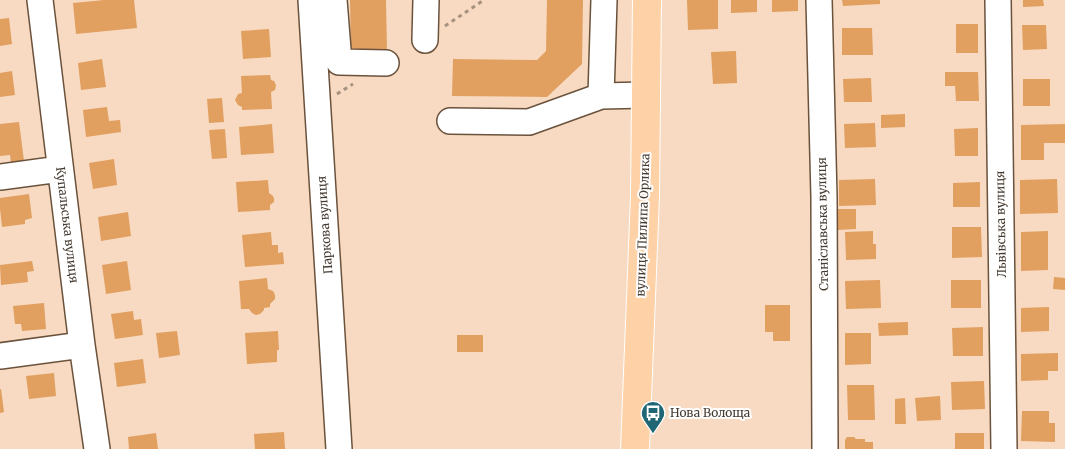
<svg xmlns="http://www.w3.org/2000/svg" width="1065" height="449" font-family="Merriweather,serif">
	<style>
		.building { fill: #e19f60 }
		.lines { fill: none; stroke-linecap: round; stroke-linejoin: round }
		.minor-casing { stroke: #6a523c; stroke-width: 28 }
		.major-casing { stroke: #fff; stroke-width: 30 }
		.path { stroke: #a79280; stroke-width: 3; stroke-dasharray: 4 4; stroke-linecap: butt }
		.minor { stroke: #fff; stroke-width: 25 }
		.major { stroke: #ffd1a6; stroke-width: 28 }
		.labels { text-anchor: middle; stroke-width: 4; stroke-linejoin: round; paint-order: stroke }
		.street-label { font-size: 12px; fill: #463b31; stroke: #fff }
		.poi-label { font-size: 12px; fill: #463b31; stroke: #fff; text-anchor: start }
	</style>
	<rect width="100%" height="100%" fill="#f7dac1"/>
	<path class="building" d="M104 0H134L137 28 76 34 73 3Z
		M350 0H386L387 52 351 53Z
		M547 0H583L582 64 547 97 452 96 453 59 537 60 546 51Z
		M687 0H718V29L688 30Z
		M731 0H757V12L731 13Z
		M772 0H798V11L772 12Z
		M842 0H880V4L843 6Z
		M1023 0H1043L1044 6 1023 7Z
		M9 18 12 44 0 46V19Z
		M956 24H978V53H956Z
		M1022 25H1046L1047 49 1023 50Z
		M842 28H872L873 55H842Z
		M269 29 271 57 243 59 241 31Z
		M736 51 737 83 713 84 711 52Z
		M102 59 106 87 81 90 78 63Z
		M12 71 15 95 0 97V73Z
		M945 72H978L979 101H956L955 86H945Z
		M270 75 271 80 274 81 276 85 275 90 271 92 272 109 242 110V107L238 105 235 100 238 94 242 93 241 76Z
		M871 78 872 102H844L843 79Z
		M1023 79H1050V106H1023Z
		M222 98 224 122 209 123 207 99Z
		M107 107 109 121 120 120 121 132 86 137 83 110Z
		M905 114V127L881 128V115Z
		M19 122 24 161 11 163 10 155 0 156V124Z
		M875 123 876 147 845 148 844 124Z
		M272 124 274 153 241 155 239 127Z
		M1065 124V143H1044V160H1021V125Z
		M978 128V156H955L954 129Z
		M225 129 227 158 212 159 209 130Z
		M114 159 117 185 93 189 89 163Z
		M875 179 876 205 839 206V180Z
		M1057 179 1058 213 1020 214V180Z
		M268 180 269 193 273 196 274 199V202L270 205V210L238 212 236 182Z
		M980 182V207H953V183Z
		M29 194 32 218 25 220V224L2 227 0 209V198Z
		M837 209H856V229L837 230Z
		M128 212 131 236 101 241 98 217Z
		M952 227H981L982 257 952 258Z
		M873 231V244H876V259L846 260 845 232Z
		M1048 231V270L1021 271V232Z
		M271 232 272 245H278V253L283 252 284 264 245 267 242 235Z
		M32 261 34 271 27 272 28 282 1 285 0 265Z
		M127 261 131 290 106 294 102 265Z
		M1054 277 1065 278V290L1053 289Z
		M267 278 268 289 273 291 275 295V299L270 304V307L264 308V310L260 314 256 315 252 313 249 309H241L239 281Z
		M880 280 881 308 846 309 845 281Z
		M951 280H981V308H951Z
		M44 303 46 329 22 331 21 324H15L13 306Z
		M765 305H790V341H773V332H765Z
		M1049 307V331L1021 332V308Z
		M133 311 134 320 141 319 143 335 115 339 111 314Z
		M908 322V335L879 336 878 323Z
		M983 327V356H953L952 328Z
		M177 331 180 355 159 358 156 333Z
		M278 331 279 350H277V362L247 364 245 333Z
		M845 333H871V364L845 365Z
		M457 335H483V352H457Z
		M1058 353V371H1048V380L1021 381V354Z
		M143 359 146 383 117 387 114 363Z
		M54 373 56 396 29 399 26 376Z
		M984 381 985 409 952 410 951 382Z
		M847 385H874L875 420H848Z
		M0 389H1L4 412 0 413Z
		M940 396 941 420 917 421 915 398Z
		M905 398 906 424H895V399Z
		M1022 411H1049V423H1055V442L1021 441Z
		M284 432 285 449H255L254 434Z
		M156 433 158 449H129L128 437Z
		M955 433H984V449H955Z
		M847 437H854L856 439H865V442H873V449H845V440Z"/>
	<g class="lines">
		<g class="minor-casing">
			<path id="minor" d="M40 0 82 345 97 449
				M311 0 339 449
				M334 0 339 62 386 63
				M819 0 824 197 825 449
				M998 0 1004 449
				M425 40 426 0
				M601 96 604 0
				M450 121 529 122 601 96 645 95
				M0 177 60 169
				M0 356 82 345"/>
		</g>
		<g class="major-casing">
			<path id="major" d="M635 449 645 196 647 0"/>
		</g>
		<path class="path" d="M445 26 484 0
			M337 94 353 84"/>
		<use href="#minor" class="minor"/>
		<use href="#major" class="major"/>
	</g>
	<defs>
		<g id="bus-pin" transform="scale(1.25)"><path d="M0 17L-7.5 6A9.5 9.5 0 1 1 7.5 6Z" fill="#1f6775" stroke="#fff"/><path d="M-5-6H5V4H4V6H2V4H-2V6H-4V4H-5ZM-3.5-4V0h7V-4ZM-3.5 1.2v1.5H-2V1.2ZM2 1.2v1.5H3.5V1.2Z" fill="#fff"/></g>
	</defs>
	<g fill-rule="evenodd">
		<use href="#bus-pin" x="653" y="413"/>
	</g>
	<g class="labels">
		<g class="street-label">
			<text transform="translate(823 224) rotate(-91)" y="4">Станіславська вулиця</text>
			<text transform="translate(1001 224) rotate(-91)" y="4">Львівська вулиця</text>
			<text transform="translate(67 225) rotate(83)" y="4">Купальська вулиця</text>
			<text transform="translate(325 225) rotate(-94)" y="4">Паркова вулиця</text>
			<text transform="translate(643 225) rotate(-88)" y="4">вулиця Пилипа Орлика</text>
		</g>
		<g class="poi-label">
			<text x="670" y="417">Нова Волоща</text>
		</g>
	</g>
</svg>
